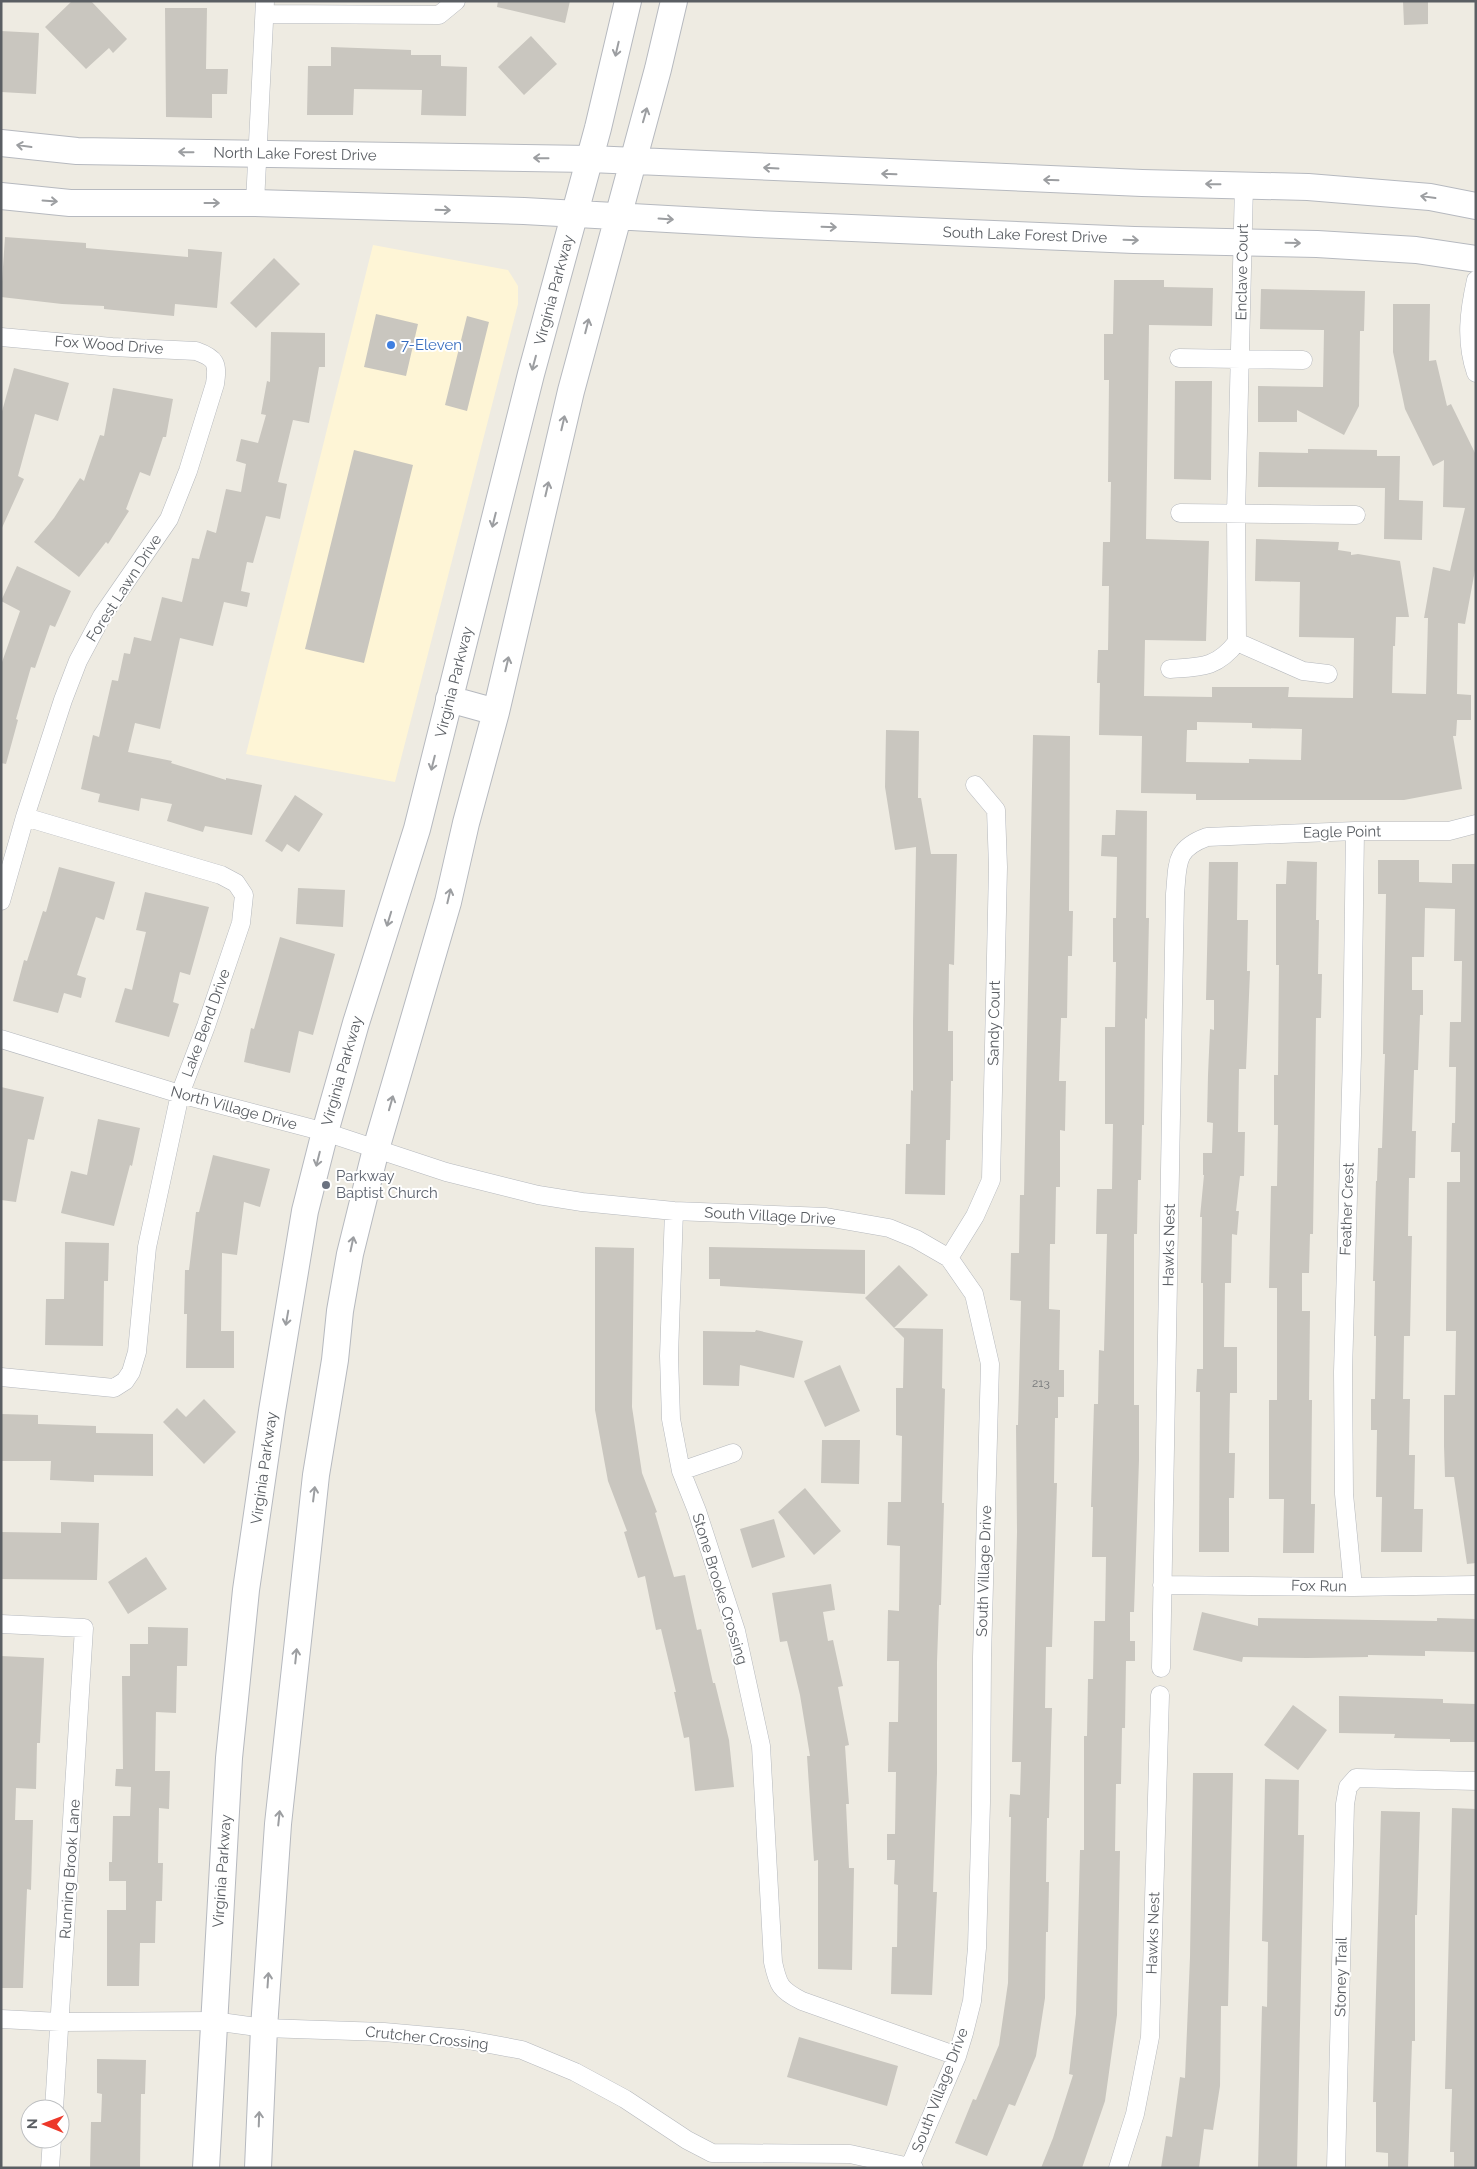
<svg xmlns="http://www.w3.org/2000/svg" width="1477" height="2169" font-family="Raleway,sans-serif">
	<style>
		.commercial { fill: #fef5d6 }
		.building { fill: #c9c6bf; fill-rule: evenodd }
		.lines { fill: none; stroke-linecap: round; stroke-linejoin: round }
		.minor-casing { stroke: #b5b8bd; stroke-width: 19 }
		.secondary-casing { stroke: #b6b9bf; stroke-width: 28 }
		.minor { stroke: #fff; stroke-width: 18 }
		.secondary { stroke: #fff; stroke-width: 26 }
		.oneway { stroke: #9c9ea1 }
		.shop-dot { fill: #3f7fe0; stroke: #fff; stroke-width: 2 }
		.worship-dot { fill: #6b7280; stroke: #fff; stroke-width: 2 }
		.labels { text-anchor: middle; stroke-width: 4; stroke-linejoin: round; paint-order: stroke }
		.number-label { font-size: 12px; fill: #76787a }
		.street-label { font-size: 15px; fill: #5a5e63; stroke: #fff }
		.shop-label { font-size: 15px; fill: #366cbe; stroke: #fff; text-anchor: start }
		.worship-label { font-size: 15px; fill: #5b616d; stroke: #fff; text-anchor: start }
	</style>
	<rect width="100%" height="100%" fill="#eeebe2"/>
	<path class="commercial" d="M373 245 508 270 518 286V304L395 782 246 754Z"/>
	<path class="building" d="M72 1H91L127 39 113 53 109 48 86 69 45 27Z
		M498 1H570L565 23 497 7Z
		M1403 1H1428V24L1404 25Z
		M165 8H207L206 69H228L227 94H212V118L166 117Z
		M1 31 39 33 36 94 1 92Z
		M531 36 557 64 524 95 498 67Z
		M331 47 411 50V55H441V66L467 67 466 116 421 115 422 90 354 89 353 115H307L308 66H331Z
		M5 237 86 243V248L188 257V249L222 252 217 308 175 304 174 316 104 309V306L62 304 1 297Z
		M274 258 300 284 256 328 230 303Z
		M1114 280H1164V287L1213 288 1212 326 1149 325 1146 539 1209 541 1206 641 1145 640 1144 696 1212 697V687H1289L1288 697 1353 698 1354 638 1299 637 1300 582 1255 581 1256 539 1339 542 1338 550 1351 552V555L1358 554 1400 561 1409 617H1396L1395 646H1393L1392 693 1426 694 1428 618H1424L1433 567 1450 571 1465 508 1443 507 1444 460 1433 466 1405 409 1393 352V304H1430L1429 361 1436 360 1447 406 1451 404 1476 455V565L1465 624 1458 623 1457 694 1471 695V720H1457L1456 736H1453L1462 789 1404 800H1196V794L1141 793 1142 736 1099 735 1100 683H1097L1098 650H1108L1109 586H1102L1103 542H1110L1111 482H1108L1109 380H1104V334H1113ZM1197 722 1252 723V728L1302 729 1301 760 1249 759V763L1186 762 1187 730H1197Z
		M1261 289 1365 291 1364 331H1360L1359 406 1344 435 1297 410V422H1258V386L1323 387 1324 330 1260 329Z
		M376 314 418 324 406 376 364 367Z
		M467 316 489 322 467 411 445 405Z
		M271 332 325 333V367H319L309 423 293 420 278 482 287 484 280 519 266 516 253 563 247 562 241 591 250 593 247 607 224 602 213 646 180 638 160 729 135 723 128 752 172 761 171 763 226 780V778L262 785 252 835 205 826 203 832 167 821 172 804 141 798 139 811 98 802 100 794 81 789 93 735 99 737 112 680 118 681 124 653 130 654 134 637 151 641 162 597 182 602 192 558 199 559 207 530 216 533 226 489 241 492 246 464 236 461 241 439 258 443 266 415 261 414 267 381 270 382Z
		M14 368 69 383 58 421 35 414 18 476 24 479 1 530V415Z
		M1175 381H1212L1211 480 1174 479Z
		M113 388 173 399 166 437H163L150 476 140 472 126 509 129 511 108 544 106 542 79 577 34 542 54 518 80 478 84 481 100 435 104 436Z
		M1308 449 1377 450V456H1400L1399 500 1423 501 1422 540 1384 539 1385 488 1258 487 1259 452 1308 453Z
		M354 450 413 465 364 663 305 649Z
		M17 566 71 591 55 627 50 625 35 668 31 667 16 719 18 720 6 764 1 763V665L20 611 1 601Z
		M886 730 919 731 918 798H921L931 854H957L954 965 949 964 948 1031H953V1081H951L950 1140H946L945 1195 905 1194 906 1144H910L911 1090 913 1091V1022L916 847 895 850 885 787Z
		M1033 735 1070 736 1069 911H1073L1072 956H1068L1067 1018H1061L1059 1081H1066L1065 1131 1060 1130V1187H1056L1055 1244H1050L1049 1309 1060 1310 1059 1370H1064V1397H1058V1418H1055L1054 1483H1057L1052 1647H1046L1045 1708H1052L1049 1818H1047L1046 1882H1049L1048 1932H1046L1045 1998 1036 2056 1015 2106 1009 2104 987 2156 955 2143 973 2099 976 2100 999 2045 1008 1983 1011 1817H1009L1010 1794 1020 1795 1021 1762H1012L1017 1532 1016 1425H1018L1021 1301 1010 1300 1011 1253H1019L1020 1195H1024Z
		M295 795 323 814 299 852 287 844 282 852 265 841Z
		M1116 810 1147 811 1146 918H1149L1147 1019 1145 1018 1144 1125H1142L1141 1180H1138L1137 1234H1134V1405H1139V1460L1134 1612H1130V1641H1135V1661H1126L1125 1728H1122L1121 1784H1116L1115 1851H1120L1117 2015 1105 2101 1082 2168H1041L1053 2138 1073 2075 1069 2074 1076 2014 1080 1850H1084V1736H1087L1088 1679H1093L1094 1621H1105L1106 1557H1092L1093 1507H1091L1094 1404H1098L1099 1350 1104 1351 1107 1234H1096L1097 1189H1112L1113 1124H1105V1027H1115L1116 962H1113V918H1116L1117 857 1101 856 1102 835H1115Z
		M1378 860H1419V882L1452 883V864H1476V1563L1467 1564 1454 1477H1445L1444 1446V1395H1455L1456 1331H1446L1447 1182H1460V1152H1451L1452 1123H1455L1456 1067H1449L1450 1022H1461L1462 961H1454L1455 909 1425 908 1424 957H1412V990H1423V1015H1420L1418 1070H1414L1412 1131H1416L1415 1178H1409L1408 1236H1412L1410 1336H1404L1403 1399H1410L1409 1455H1415L1414 1509H1423L1422 1552H1381L1382 1497H1376L1377 1430H1371V1399H1375L1376 1336H1374L1375 1281H1373L1376 1181H1377L1378 1148H1382L1385 1054H1383L1386 894H1378Z
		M1287 861 1317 862 1316 920H1319L1318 974H1322L1321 1018H1316L1313 1234H1310L1309 1273H1302V1311H1310L1309 1400H1312L1311 1504H1315L1314 1553H1283L1284 1499H1269V1400H1277V1288H1269L1271 1186H1277L1278 1125H1274V1075H1278L1279 965H1276V884H1286Z
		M1209 862H1238L1237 920H1248L1247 971H1250L1246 1069H1239L1238 1132H1245L1244 1176H1240L1236 1211H1239L1237 1235 1232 1234 1231 1283H1225L1224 1347H1237V1393H1230L1229 1453H1235L1234 1498H1229V1552H1199L1200 1392H1196L1197 1369H1203V1283H1201L1202 1217H1200L1204 1175H1203V1153H1212L1213 1123 1207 1122 1208 1075 1210 1029 1214 1030V1000H1206Z
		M59 867 115 882 104 920 96 917 77 975 86 978 81 998 64 993 58 1013 13 1001 24 960 27 961 43 911 46 912Z
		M298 888 345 890 343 927 296 924Z
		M145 892 209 907 190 975 180 972 173 1002 179 1004 169 1037 115 1022 125 988 132 990 146 932 136 930Z
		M280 937 335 954 313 1035 299 1031 290 1073 244 1062 251 1028 254 1029Z
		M1 1087 44 1097 34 1140 28 1139 16 1202 1 1200Z
		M98 1119 140 1128 132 1166 130 1165 114 1226 61 1213 71 1171 87 1175Z
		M213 1155 270 1169 260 1207 244 1202 237 1255 222 1253 221 1331H234V1368H186L187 1314H184L185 1270H189L196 1212H199Z
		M65 1242 109 1243 108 1281H104L103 1346 45 1345 46 1299H64Z
		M595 1247 634 1248 632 1407 642 1473 657 1512 655 1513 674 1577 685 1575 697 1630 701 1629 713 1683H715L729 1740 734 1787 695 1791 689 1737 684 1738 674 1692H676L661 1629 656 1630 645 1576 638 1578 624 1532 627 1531 608 1481 595 1410Z
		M709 1247 865 1250V1294L720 1286V1279H709Z
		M899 1265 928 1295 894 1328 865 1298Z
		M894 1328 943 1329 942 1388 945 1389 942 1503H944L941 1605H939L937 1662V1773L933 1892H937L932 1995 891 1994 892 1947H897L898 1885 894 1884 895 1860H887V1834H895L896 1772H888L889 1722H898L899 1661H887L888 1610 899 1611 900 1546 887 1545 888 1502H901L902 1436 896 1435V1388H903L904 1338Z
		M756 1330 803 1341 794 1378 740 1365 739 1386 703 1385V1331L755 1332Z
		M840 1365 860 1411 825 1427 804 1381Z
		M204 1399 236 1432 204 1464 163 1422 177 1408 186 1417Z
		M1 1414 38 1415V1424L96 1426V1433L153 1434V1476L94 1475V1482L50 1480 51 1461H1Z
		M822 1440H860L859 1484 821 1483Z
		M805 1488 841 1531 814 1555 778 1512Z
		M774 1519 785 1557 752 1568 740 1529Z
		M61 1522 99 1523 97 1580 1 1579V1532L61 1533Z
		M146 1557 167 1589 128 1614 108 1582Z
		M831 1584 835 1610 823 1612 828 1641 833 1640 843 1686 838 1687 849 1745 845 1746 849 1804H846L849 1868H854L852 1970 818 1969V1860L814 1861 807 1756H810L800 1695 787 1641 780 1642 772 1593Z
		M1202 1612 1258 1626V1618L1437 1621V1618L1476 1619V1652L1425 1651V1656L1368 1655V1657L1307 1658 1243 1657 1242 1662 1193 1650Z
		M148 1627 188 1628 187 1666H177L176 1713 156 1712 155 1771H170L169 1809 159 1808 158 1863H163L162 1901H156L155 1943H140L139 1986H107V1910H126V1881H109V1862H112L113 1816H130L131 1787 115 1786 116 1769H123L122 1676H130V1644H148Z
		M1 1656 44 1658 40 1743H37L36 1789 16 1788 15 1820H33L31 1890 27 1889 23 1988H1Z
		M1339 1696 1443 1699V1703L1476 1704V1742H1450V1739L1394 1738 1395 1734 1339 1733Z
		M1293 1705 1327 1730 1298 1770 1264 1745Z
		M1193 1773H1233L1228 2006H1221L1220 2086 1213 2130 1204 2129 1199 2168H1161L1166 2136 1172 2137 1180 2077 1185 2078 1190 1957Z
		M1265 1779 1299 1780 1298 1835H1304L1297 2168H1258L1262 2006 1267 2007 1268 1942 1262 1941Z
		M1452 1808 1476 1809V2168H1454V2152H1450L1452 2089H1445Z
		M1381 1811 1420 1812 1417 1915H1415V2041H1412L1408 2167H1388V2153L1376 2152V2102H1373Z
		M799 2037 898 2066 887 2106 787 2077Z
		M97 2059 146 2060 145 2094H141L140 2168H90L91 2122H101L102 2094 97 2093Z"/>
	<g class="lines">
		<g class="minor-casing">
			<path id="minor" d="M265 14 439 15 456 1
				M1244 185 1236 514 1237 642 1303 671 1328 674
				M255 203 265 1
				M1476 280C1469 311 1465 341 1476 373
				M1 337 112 347 196 351C216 358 218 363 215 384L188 471 169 519 102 616 78 661 63 700 25 817 1 901
				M1179 358 1303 360
				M1180 513 1356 515
				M1170 669C1201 667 1217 668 1237 642
				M1 1039 180 1094 325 1132 446 1172 538 1195 582 1202 674 1211 826 1217 889 1228 916 1239 949 1258 974 1294 990 1364 982 1657 981 1803 977 1948 972 2001 964 2033 957 2056 910 2166
				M674 1211 669 1356 671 1419 681 1471 697 1511 736 1631 761 1746 773 1962C778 1985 780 1990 802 2001L957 2056
				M949 1258 975 1216 991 1180 998 867 996 810 975 785
				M1 1377 114 1388 125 1381 131 1372 137 1352 147 1247 180 1094 206 1026 241 923 244 895 236 883 221 875 25 817
				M681 1471 733 1453
				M1162 1585 1353 1587 1476 1585
				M1353 1587 1344 1494 1343 1372 1352 1055 1355 831
				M1 1624 84 1628 54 2109
				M1161 1668 1175 894C1178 864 1174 849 1207 837L1355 831H1449L1476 824
				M1 2019 60 2022 213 2021 264 2028 384 2032 463 2039 522 2050 575 2072 625 2099 687 2140 712 2153 850 2154 914 2168
				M50 2168 52 2139
				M1118 2168 1135 2114 1150 2037 1160 1695
				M1336 2168 1345 1804 1348 1787 1356 1778 1476 1781"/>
		</g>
		<g class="secondary-casing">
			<path id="secondary" d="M1 143 77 151 590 159 1142 183 1308 187 1430 197 1476 206
				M1 196 70 203H255L524 211 757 224 1134 240 1317 244 1416 250 1476 259
				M449 699 496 712
				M206 2168 229 1758 246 1590 272 1411 305 1211 325 1132 356 1023 417 829 531 374 598 128 628 1
				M258 2168 264 2028 278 1824 316 1475 335 1360 340 1311 350 1254 376 1149 448 902 466 823 496 712 571 391 658 69 674 1"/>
		</g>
		<use href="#minor" class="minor"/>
		<use href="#secondary" class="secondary"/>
	</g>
	<defs><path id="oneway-shaft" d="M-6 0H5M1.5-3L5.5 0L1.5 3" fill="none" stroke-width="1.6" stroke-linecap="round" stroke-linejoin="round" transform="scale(1.25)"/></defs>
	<g class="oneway">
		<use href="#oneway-shaft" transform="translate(617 49) rotate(103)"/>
		<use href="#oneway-shaft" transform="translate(645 115) rotate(-74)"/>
		<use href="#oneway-shaft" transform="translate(24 146) rotate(-172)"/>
		<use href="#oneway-shaft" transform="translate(186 152) rotate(-179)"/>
		<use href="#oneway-shaft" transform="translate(541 158) rotate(-179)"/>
		<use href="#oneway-shaft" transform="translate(771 168) rotate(-177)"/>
		<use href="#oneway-shaft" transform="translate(889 174) rotate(-178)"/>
		<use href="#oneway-shaft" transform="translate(1051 180) rotate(-178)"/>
		<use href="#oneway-shaft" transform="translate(1213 184) rotate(-179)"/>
		<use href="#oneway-shaft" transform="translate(1428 197) rotate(-172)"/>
		<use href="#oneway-shaft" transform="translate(50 201) rotate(4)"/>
		<use href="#oneway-shaft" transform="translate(212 203)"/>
		<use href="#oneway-shaft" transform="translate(443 210) rotate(2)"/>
		<use href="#oneway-shaft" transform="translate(666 219) rotate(4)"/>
		<use href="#oneway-shaft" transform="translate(829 227) rotate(2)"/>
		<use href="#oneway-shaft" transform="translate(1131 240) rotate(2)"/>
		<use href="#oneway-shaft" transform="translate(1293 243) rotate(1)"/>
		<use href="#oneway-shaft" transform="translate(587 326) rotate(-76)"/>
		<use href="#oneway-shaft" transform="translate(534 363) rotate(105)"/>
		<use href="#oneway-shaft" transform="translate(563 423) rotate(-77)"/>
		<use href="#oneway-shaft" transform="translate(547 489) rotate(-77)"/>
		<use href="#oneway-shaft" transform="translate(494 520) rotate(104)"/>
		<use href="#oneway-shaft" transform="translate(507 664) rotate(-77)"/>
		<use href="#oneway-shaft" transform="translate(433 763) rotate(104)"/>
		<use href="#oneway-shaft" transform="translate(449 896) rotate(-77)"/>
		<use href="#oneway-shaft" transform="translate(389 919) rotate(107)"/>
		<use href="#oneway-shaft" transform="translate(391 1103) rotate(-74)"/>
		<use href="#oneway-shaft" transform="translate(318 1159) rotate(104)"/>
		<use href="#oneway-shaft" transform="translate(352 1244) rotate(-78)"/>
		<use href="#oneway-shaft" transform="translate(287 1318) rotate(100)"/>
		<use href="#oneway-shaft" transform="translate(314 1494) rotate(-83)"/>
		<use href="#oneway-shaft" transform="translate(296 1656) rotate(-84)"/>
		<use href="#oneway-shaft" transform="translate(279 1818) rotate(-84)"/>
		<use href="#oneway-shaft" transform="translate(268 1980) rotate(-86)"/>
		<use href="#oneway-shaft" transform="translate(259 2119) rotate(-88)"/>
	</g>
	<circle class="shop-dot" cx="391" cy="345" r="5"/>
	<circle class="worship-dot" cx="326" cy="1185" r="5"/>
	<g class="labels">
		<g class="number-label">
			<text x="1041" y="1387">213</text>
		</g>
		<g class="street-label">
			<text transform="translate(295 154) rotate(1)" y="5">North Lake Forest Drive</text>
			<text transform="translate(1025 235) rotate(2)" y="5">South Lake Forest Drive</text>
			<text transform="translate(1242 272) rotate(-89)" y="5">Enclave Court</text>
			<text transform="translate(554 290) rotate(-75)" y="5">Virginia Parkway</text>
			<text transform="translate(109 345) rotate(4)" y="5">Fox Wood Drive</text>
			<text transform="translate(124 588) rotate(-57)" y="5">Forest Lawn Drive</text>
			<text transform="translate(454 682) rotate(-76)" y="5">Virginia Parkway</text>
			<text transform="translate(1342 832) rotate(-1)" y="5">Eagle Point</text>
			<text transform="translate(206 1023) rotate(-70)" y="5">Lake Bend Drive</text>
			<text transform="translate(994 1023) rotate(-89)" y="5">Sandy Court</text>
			<text transform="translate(342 1071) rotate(-74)" y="5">Virginia Parkway</text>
			<text transform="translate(234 1108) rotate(15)" y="5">North Village Drive</text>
			<text transform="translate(1347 1209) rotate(-88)" y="5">Feather Crest</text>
			<text transform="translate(770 1216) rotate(3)" y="5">South Village Drive</text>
			<text transform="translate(1169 1245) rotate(-89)" y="5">Hawks Nest</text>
			<text transform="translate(264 1468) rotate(-82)" y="5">Virginia Parkway</text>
			<text transform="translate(984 1571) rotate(-88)" y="5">South Village Drive</text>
			<text transform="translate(1319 1586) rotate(1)" y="5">Fox Run</text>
			<text transform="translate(720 1589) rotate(73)" y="5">Stone Brooke Crossing</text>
			<text transform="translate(70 1869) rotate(-86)" y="5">Running Brook Lane</text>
			<text transform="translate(222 1871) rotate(-86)" y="5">Virginia Parkway</text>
			<text transform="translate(1153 1933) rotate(-88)" y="5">Hawks Nest</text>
			<text transform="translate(1341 1977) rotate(-89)" y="5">Stoney Trail</text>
			<text transform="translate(427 2038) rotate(6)" y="5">Crutcher Crossing</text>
			<text transform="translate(940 2090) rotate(-69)" y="5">South Village Drive</text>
		</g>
		<g class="shop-label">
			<text x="401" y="350">7-Eleven</text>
		</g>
		<g class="worship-label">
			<text x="336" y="1181">Parkway<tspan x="336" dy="17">Baptist Church</tspan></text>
		</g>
	</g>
	<rect width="1477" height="2169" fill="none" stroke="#5a5e63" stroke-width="5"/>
	<g transform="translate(45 2124) rotate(271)"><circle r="24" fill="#ffffff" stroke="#bdbfc1"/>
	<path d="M0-4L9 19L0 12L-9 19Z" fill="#ed3829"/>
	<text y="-8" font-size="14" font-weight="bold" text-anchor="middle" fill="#5a5e63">N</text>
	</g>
</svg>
